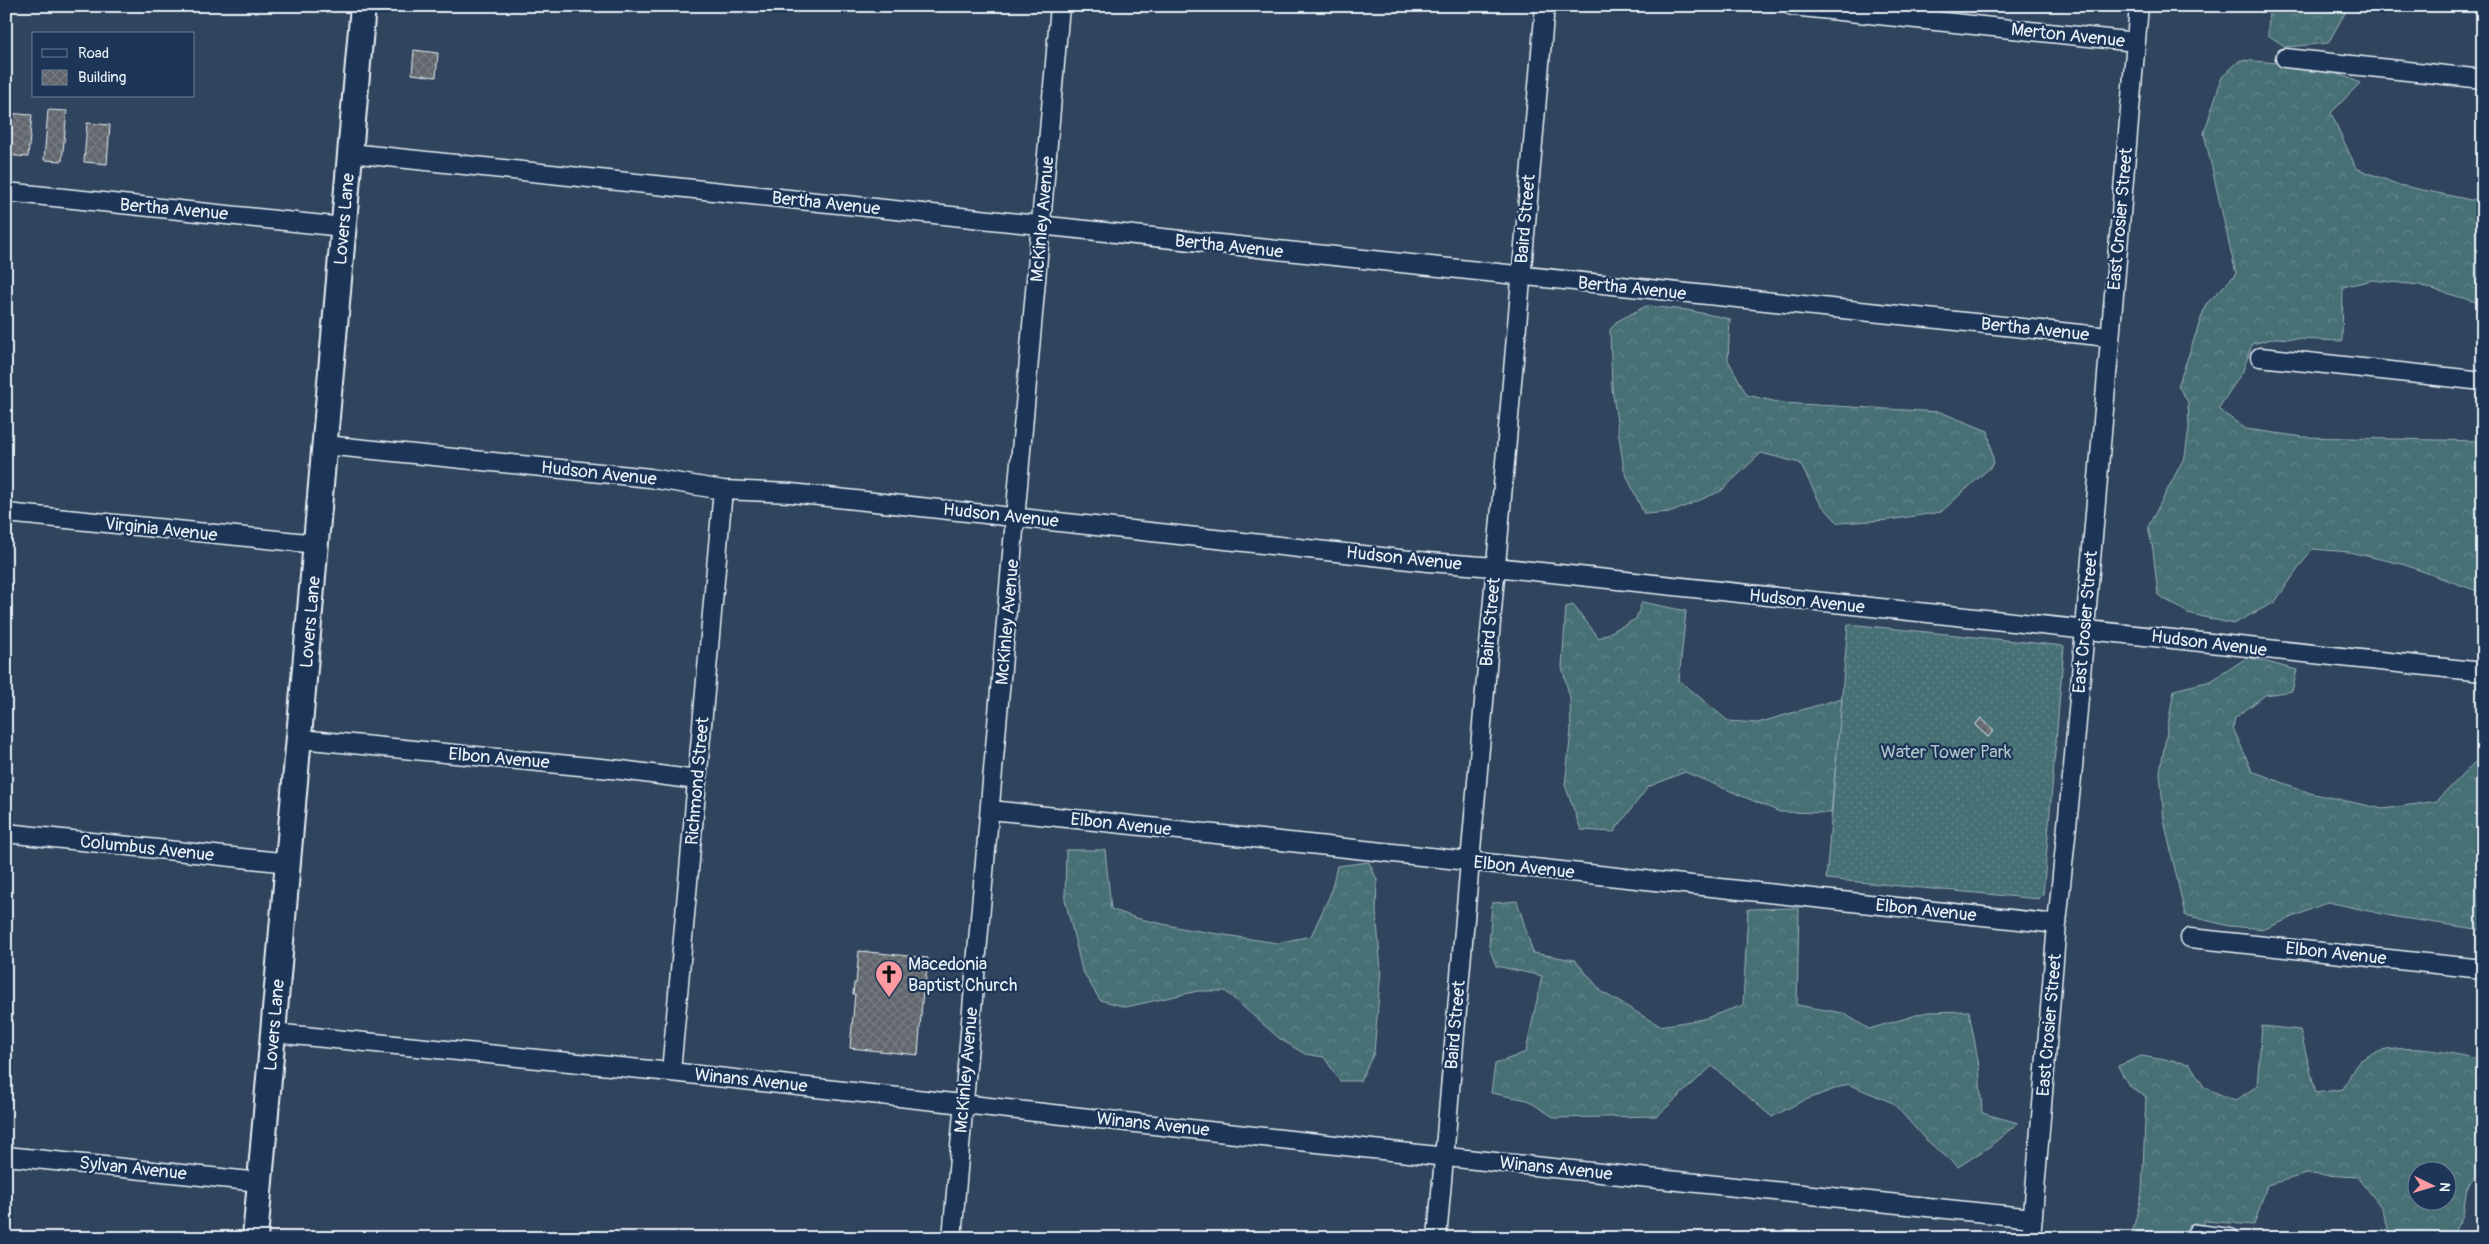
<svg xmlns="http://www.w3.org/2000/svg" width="2489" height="1244" font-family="Pangolin,sans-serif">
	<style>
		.grass { fill: url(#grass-dots); stroke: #98b0b6 }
		.forest { fill: url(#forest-crowns); stroke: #98b0b6; fill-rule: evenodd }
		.building { fill: url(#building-cross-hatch); stroke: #e8f1f8 }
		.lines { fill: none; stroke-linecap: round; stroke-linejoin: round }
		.street-casing { stroke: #e8f1f8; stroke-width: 21 }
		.secondary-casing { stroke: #e8f1f8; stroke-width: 28 }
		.street { stroke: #1d3557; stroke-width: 18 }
		.secondary { stroke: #1d3557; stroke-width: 24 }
		.labels { text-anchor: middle; stroke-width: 4.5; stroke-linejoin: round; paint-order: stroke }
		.street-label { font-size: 18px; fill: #e8f1f8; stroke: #1d3557 }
		.park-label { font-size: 18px; fill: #b0c4ca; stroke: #1d3557 }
		.poi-label { font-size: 18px; fill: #e8f1f8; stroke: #1d3557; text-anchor: start }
	</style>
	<defs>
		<pattern id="grass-dots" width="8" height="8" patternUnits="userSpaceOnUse" patternTransform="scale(1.25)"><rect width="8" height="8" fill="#477075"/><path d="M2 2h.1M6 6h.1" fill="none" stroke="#628589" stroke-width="1.8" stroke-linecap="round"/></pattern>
		<pattern id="forest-crowns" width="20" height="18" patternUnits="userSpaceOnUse" patternTransform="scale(1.25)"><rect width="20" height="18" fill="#477075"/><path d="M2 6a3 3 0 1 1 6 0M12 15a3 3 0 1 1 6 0" fill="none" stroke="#628589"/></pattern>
		<pattern id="building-cross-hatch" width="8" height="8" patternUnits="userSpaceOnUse" patternTransform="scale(1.25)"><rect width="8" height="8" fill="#61666c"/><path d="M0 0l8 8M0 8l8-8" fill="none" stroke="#787c82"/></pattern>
	</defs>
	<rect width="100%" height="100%" fill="#31445d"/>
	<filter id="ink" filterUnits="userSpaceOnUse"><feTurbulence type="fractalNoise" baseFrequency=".02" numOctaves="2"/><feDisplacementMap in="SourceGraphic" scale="10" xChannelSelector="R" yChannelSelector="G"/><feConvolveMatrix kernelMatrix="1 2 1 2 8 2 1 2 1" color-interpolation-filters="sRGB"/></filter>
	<g filter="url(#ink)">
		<path class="grass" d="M1848 624 2064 646 2043 895 2039 899 1826 879Z"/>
		<path class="forest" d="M2269 6H2349L2328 43 2286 47 2268 35Z
			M2240 60C2280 63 2324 65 2360 83L2331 113 2356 168 2399 185 2471 200 2483 198V306L2476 302 2419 285 2372 280 2343 287 2342 341 2276 338 2252 344 2243 371 2218 409 2246 429 2304 437 2483 441V593L2402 564 2349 552 2312 549 2275 602 2233 624 2188 613 2158 595 2153 550 2148 527 2185 456 2189 428 2188 402 2178 386 2206 304 2236 274 2204 133 2222 77Z
			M1646 306 1687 310 1730 319 1728 360 1747 395 1782 403 1940 412 1988 431 1994 464 1941 512 1889 520 1838 523 1820 503 1800 463 1761 453 1721 491 1672 512 1644 514 1624 470 1612 388 1610 330 1616 322Z
			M1642 602 1686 611 1679 680 1728 721 1758 723 1842 698 1831 813 1780 812 1685 772 1648 787 1614 832 1581 830 1565 785 1571 731 1570 698 1562 667 1566 607 1573 605 1599 638 1636 619Z
			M2248 657 2297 670 2292 691 2265 695 2235 718 2233 728 2252 771 2310 793 2383 809 2437 801 2475 762 2483 743V930L2396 917 2328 902 2265 929 2229 926 2185 915 2164 820 2160 772 2174 690 2211 681Z
			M1066 850H1105L1111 909 1136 918 1186 929 1277 943 1311 936 1330 895 1337 866 1369 862 1377 880 1376 911 1381 970 1374 1053 1360 1081H1340L1324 1057 1305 1054 1280 1039 1225 991H1198L1126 1007 1100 1000 1082 970 1065 899Z
			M1517 901 1533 953 1575 960 1602 992 1660 1026 1703 1019 1743 1005 1748 909 1799 908 1797 1005 1843 1013 1869 1029 1927 1012 1969 1011 1979 1066 1982 1113 2018 1123 1989 1147 1958 1167 1924 1138 1893 1103 1848 1084 1800 1102 1772 1117 1712 1066 1657 1116 1555 1118 1527 1100 1491 1093 1495 1064 1526 1052 1542 976 1496 966 1489 947 1492 903Z
			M2262 1026 2300 1030 2316 1093 2343 1089C2348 1081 2354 1065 2361 1060 2392 1038 2449 1053 2483 1060V1169L2467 1186 2463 1215 2453 1234 2443 1238H2391L2382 1208 2358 1177 2307 1174 2267 1185 2254 1225 2205 1221 2191 1238H2131L2142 1193 2146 1097 2129 1086 2118 1066 2141 1056 2190 1064 2204 1087 2235 1101 2257 1086ZM2416 1172H2446V1202H2416Z"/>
		<path class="building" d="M414 50 438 53 436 77 412 74Z
			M48 110 67 111 62 161 44 160Z
			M6 113 32 115 28 157 6 155Z
			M87 123 110 125 107 164 84 162Z
			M1981 718 1994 730 1988 737 1975 725Z
			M859 951 928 958 925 989H923L918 1055 850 1048 855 994H853L854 983H856Z"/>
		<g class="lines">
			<g class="street-casing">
				<path id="street" d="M1792 6 2136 42
					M2285 58 2483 79
					M350 153 2109 337
					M6 192 343 227
					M2260 357 2483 381
					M325 445 650 478 723 490 791 493 1428 562 1495 567 2483 672
					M6 513 317 544
					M300 739 621 770 697 780
					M991 810 2057 924
					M6 833 289 863
					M2190 938 2483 969
					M273 1033 671 1072 1418 1154 2033 1218
					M671 1072 723 490
					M6 1156 260 1182
					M2196 1234 2230 1238
					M952 1238 1060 6
					M1437 1238 1545 6
					M2031 1238 2057 924 2073 767 2139 6"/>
			</g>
			<g class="secondary-casing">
				<path id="secondary" d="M255 1238 363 6"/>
			</g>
			<use href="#street" class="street"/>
			<use href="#secondary" class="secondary"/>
		</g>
	</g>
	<defs>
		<g id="church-pin" transform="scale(1.4375)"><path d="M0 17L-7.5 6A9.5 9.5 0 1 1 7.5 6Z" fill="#ff9aa2" stroke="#1d3557"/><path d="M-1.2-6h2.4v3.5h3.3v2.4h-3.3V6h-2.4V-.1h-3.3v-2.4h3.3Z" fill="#111"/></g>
	</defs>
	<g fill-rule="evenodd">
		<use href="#church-pin" x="889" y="974"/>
	</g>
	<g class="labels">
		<g class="street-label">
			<text transform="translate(2068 35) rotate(6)" y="6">Merton Avenue</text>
			<text transform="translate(826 203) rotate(6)" y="6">Bertha Avenue</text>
			<text transform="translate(174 209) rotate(5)" y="6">Bertha Avenue</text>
			<text transform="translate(344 219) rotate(-85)" y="6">Lovers Lane</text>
			<text transform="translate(1042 219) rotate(-85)" y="6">McKinley Avenue</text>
			<text transform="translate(1525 219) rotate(-85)" y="6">Baird Street</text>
			<text transform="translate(2120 219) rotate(-85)" y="6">East Crosier Street</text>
			<text transform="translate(1229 246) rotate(6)" y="6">Bertha Avenue</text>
			<text transform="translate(1632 288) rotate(6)" y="6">Bertha Avenue</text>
			<text transform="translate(2035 329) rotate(6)" y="6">Bertha Avenue</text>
			<text transform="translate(599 473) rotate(6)" y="6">Hudson Avenue</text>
			<text transform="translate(1001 515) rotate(6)" y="6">Hudson Avenue</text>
			<text transform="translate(161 529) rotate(6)" y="6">Virginia Avenue</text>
			<text transform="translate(1404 558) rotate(6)" y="6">Hudson Avenue</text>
			<text transform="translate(1807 601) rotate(6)" y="6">Hudson Avenue</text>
			<text transform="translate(310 622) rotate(-85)" y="6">Lovers Lane</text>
			<text transform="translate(1007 622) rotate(-85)" y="6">McKinley Avenue</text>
			<text transform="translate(1490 622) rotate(-85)" y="6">Baird Street</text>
			<text transform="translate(2085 622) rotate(-85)" y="6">East Crosier Street</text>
			<text transform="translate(2209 643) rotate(7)" y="6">Hudson Avenue</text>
			<text transform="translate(499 758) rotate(5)" y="6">Elbon Avenue</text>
			<text transform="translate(697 781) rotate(-85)" y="6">Richmond Street</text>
			<text transform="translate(1121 824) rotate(6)" y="6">Elbon Avenue</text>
			<text transform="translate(147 848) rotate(6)" y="6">Columbus Avenue</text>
			<text transform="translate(1524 867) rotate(6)" y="6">Elbon Avenue</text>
			<text transform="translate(1926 910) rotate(6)" y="6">Elbon Avenue</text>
			<text transform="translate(2336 953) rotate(6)" y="6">Elbon Avenue</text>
			<text transform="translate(274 1025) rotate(-85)" y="6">Lovers Lane</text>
			<text transform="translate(1455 1025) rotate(-85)" y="6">Baird Street</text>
			<text transform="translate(2049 1025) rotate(-85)" y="6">East Crosier Street</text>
			<text transform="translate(966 1070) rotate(-85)" y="6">McKinley Avenue</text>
			<text transform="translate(751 1080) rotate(6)" y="6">Winans Avenue</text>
			<text transform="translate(1153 1124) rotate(6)" y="6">Winans Avenue</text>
			<text transform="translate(133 1168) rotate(6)" y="6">Sylvan Avenue</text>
			<text transform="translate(1556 1168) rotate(6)" y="6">Winans Avenue</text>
		</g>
		<g class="park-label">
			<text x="1946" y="758">Water Tower Park</text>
		</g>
		<g class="poi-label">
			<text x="908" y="970">Macedonia<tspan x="908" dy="21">Baptist Church</tspan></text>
		</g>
	</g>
	<rect width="2489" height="1244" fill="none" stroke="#1d3557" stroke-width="25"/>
	<rect x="12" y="12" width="2464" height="1219" fill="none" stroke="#e8f1f8" stroke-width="2" filter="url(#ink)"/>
	<rect x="32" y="32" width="162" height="65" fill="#1d3557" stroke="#6e8097"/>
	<rect x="42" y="49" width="25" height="8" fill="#1d3557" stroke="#6e8097"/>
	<text x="78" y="58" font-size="15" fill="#e8f1f8">Road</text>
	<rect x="42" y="70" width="25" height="15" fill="url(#building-cross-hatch)" stroke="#6e8097"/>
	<text x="78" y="82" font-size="15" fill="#e8f1f8">Building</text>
	<g transform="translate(2432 1186) rotate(95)"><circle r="24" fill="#1d3557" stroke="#6e8097"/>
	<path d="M0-4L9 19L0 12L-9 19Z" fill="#ff9aa2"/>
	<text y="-8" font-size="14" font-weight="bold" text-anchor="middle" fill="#e8f1f8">N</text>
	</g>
</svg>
